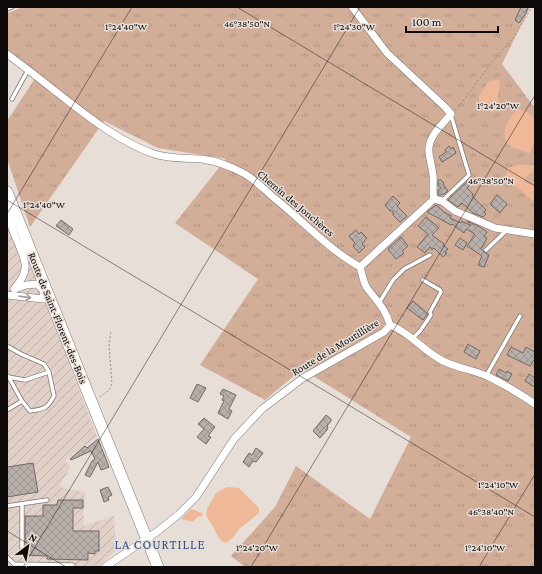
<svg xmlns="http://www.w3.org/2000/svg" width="542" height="574" font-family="'Crimson Pro',serif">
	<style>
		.industrial { fill: url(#industrial-furrows) }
		.grass { fill: url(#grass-tufts) }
		.water { fill: #efb898 }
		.building { fill: url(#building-cross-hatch); stroke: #716964 }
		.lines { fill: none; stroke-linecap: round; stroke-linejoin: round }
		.lane-casing { stroke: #807772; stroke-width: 5 }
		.street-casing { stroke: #807772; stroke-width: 8 }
		.primary-casing { stroke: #807772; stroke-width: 12 }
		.path { stroke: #928c88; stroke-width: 1; stroke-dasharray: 2 2; stroke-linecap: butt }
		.lane { stroke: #fff; stroke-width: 3.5 }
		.street { stroke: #fff; stroke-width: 7 }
		.primary { stroke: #fff; stroke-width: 11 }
		.oneway { stroke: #9f9d9d }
		.ticks { fill: none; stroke: #0e0b0a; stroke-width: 1; stroke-opacity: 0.45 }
		.labels { text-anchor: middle; stroke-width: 3; stroke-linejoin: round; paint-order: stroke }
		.street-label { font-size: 11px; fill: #0e0b0a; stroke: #e7ded8 }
		.quarter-label { font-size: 13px; letter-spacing: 1px; fill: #36548d; stroke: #e7ded8 }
		.ticks-label { font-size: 10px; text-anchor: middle; fill: #0e0b0a; stroke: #e7ded8; stroke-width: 3; stroke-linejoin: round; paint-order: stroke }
	</style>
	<defs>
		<pattern id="industrial-furrows" width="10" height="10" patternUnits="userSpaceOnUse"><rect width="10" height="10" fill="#e1d0c7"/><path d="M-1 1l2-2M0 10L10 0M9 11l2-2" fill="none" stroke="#c0b1aa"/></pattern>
		<pattern id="grass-tufts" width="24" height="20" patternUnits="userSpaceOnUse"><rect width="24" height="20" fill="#d2ad98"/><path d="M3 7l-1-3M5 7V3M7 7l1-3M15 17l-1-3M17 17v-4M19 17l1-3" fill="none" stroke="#b39482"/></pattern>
		<pattern id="building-cross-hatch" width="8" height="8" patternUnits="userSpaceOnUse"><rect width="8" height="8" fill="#b8afaa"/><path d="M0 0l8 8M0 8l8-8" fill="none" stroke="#9d9591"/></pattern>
	</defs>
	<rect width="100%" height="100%" fill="#e7ded8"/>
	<path class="industrial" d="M7 199 97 437 65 460 71 466 59 487 85 492 83 526 114 516 116 550 99 567H7Z"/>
	<path class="grass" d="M24 7H530L502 64 535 108V567H245L231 556 275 507 296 466 370 519 411 437 302 369 265 400 200 365 258 279 175 223 226 159 158 148 104 121 30 227 7 159V121L36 77 7 51V13Z"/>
	<path class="water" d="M499 80C501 86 499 88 498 94 498 99 499 101 498 108L492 112 485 108 479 101V96L489 81Z
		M520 109C526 111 533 114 535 121 538 129 534 146 530 153 526 153 525 151 522 150 517 148 514 149 510 146 498 135 508 115 520 109Z
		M518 165H535V172L533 171 525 178 524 181 528 184H532L535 178V202L519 189 512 184 504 182 508 168Z
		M227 487 239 488 259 508V513L239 529 233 538 226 543 221 541 206 515 207 509 216 493Z
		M191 509 202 513 203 516 197 517 193 522 181 519Z"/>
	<path class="building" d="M521 7H528L526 13 519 23 515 20Z
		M449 146 451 149 453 147 456 153 442 162 439 157 446 152 445 150Z
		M440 179 444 183 443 184 448 191 444 194H443L441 195H438V190L441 188 438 185V181Z
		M468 181 470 185 467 188 473 194 472 196 486 210 484 212 486 214 483 217 473 213 462 203 458 207 448 200Z
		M497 195 507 204 500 213 490 204Z
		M393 196 400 203 397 206 407 216 400 222 393 215V211H390L385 205Z
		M436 205 444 212 451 216 450 218 461 223 462 221 471 226 467 221 480 227 487 232 484 236 487 238 481 249 484 252 489 255 484 267 478 265 482 256 467 246 475 234 466 229 464 233 452 224 451 225 427 212Z
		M426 217 439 228 432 235 444 244 443 245 448 249 445 252 447 253 443 257 434 248 432 250 430 247 425 253 417 247 428 234 418 226Z
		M61 220 73 229 69 235 56 226Z
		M356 230 359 234 361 232 367 238 362 244 365 247 359 253 353 246 355 243 349 236Z
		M401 237 408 246 402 251 404 253 396 259 388 249Z
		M460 238 467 243 463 250 455 245Z
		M413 301 427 313V314L423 320 407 308Z
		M468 344 480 351 476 359 464 352Z
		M511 347 523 353 526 347 535 352V358L530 366 507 355Z
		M499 369 506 373 507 371 512 374 508 381 496 375Z
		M529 374 535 378V387L525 381Z
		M197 384 206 388 198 402 190 398Z
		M223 389 236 395 229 409 232 411 228 419 218 413 224 401 222 400 224 396 220 394Z
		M326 415 331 419V421L327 426 328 427 327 430 320 438 313 431Z
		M204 418 215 427 208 436 211 437 206 444 197 437 204 429 198 424Z
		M98 439 109 467 101 470 98 462 90 477 85 475 92 461 95 459 91 451 71 460 70 459 85 446 87 448Z
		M256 448 263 453 256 462 253 461 249 467 243 462 249 453 252 455Z
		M33 463 38 492 7 497V467Z
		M108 487 112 495 108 497 109 500 104 502 100 490Z
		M58 500H83V508H73V531H99V551H95V554L88 553V560L47 559V556L24 555 25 551V516H43V505H57Z"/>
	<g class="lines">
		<g class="lane-casing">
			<path id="lane" d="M7 9 12 7
				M12 99 28 70
				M442 201 469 175 451 115
				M486 250 507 230
				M379 303 393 280 404 269 430 255
				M413 338 420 331 431 315 430 312 441 292 440 290 423 280
				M7 346 21 354 44 364 49 372 54 396C47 409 44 409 30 411L22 401
				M7 376H8L22 401 7 410
				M486 376 520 316
				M8 377 25 380 49 372
				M7 506 47 500
				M22 551V504
				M7 557 14 564 73 565"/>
		</g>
		<g class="street-casing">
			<path id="street" d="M7 54C23 66 39 78 55 91 85 114 117 141 154 154 169 159 186 158 202 159 217 161 232 167 245 174 255 180 264 189 273 197 302 220 328 249 360 267
				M434 199 442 201 455 211 472 218 495 228 535 234
				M7 212C10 220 12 230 16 238 25 260 32 269 14 289
				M15 289 26 285 37 284 44 291
				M7 295 43 299 44 291
				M390 325C411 333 423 351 443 361 457 368 473 370 487 376 504 384 520 394 535 404
				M105 567 158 531 179 514 196 497 234 439 262 409 303 378 384 332 390 325C386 309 376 300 367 288 363 282 362 273 360 267L434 199C432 191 434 183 433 175 432 167 430 160 429 153 427 137 441 126 451 114L446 108 387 53 352 7"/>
		</g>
		<g class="primary-casing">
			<path id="primary" d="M7 192 158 567"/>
		</g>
		<path class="path" d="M455 110 460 105 492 62 514 37 532 7
			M100 397 109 390 112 384 109 345 111 331"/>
		<use href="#lane" class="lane"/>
		<use href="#street" class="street"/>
		<use href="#primary" class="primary"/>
	</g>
	<defs><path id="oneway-shaft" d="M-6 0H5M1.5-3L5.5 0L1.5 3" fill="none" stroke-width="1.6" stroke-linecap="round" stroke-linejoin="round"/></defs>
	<use class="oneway" href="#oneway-shaft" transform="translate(25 297) rotate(8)"/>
	<path class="ticks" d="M237 7 535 186M7 200 535 517M7 214 132 7M7 531 66 567M23 567 360 7M251 567 535 95M479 567 535 474"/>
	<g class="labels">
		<g class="street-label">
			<text transform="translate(296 203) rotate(40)" y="4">Chemin des Jonchères</text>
			<text transform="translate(58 318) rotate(68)" y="4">Route de Saint-Florent-des-Bois</text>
			<text transform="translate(335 347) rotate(-31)" y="4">Route de la Moutillière</text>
		</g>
		<g class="quarter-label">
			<text x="160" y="549">LA COURTILLE</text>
		</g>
	</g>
	<g class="ticks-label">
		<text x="247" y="27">46°38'50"N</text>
		<text x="126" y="30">1°24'40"W</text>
		<text x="354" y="30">1°24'30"W</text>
		<text x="498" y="109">1°24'20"W</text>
		<text x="491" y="184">46°38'50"N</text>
		<text x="44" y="208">1°24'40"W</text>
		<text x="498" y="488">1°24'10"W</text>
		<text x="491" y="515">46°38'40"N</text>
		<text x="257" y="551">1°24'20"W</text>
		<text x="485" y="551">1°24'10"W</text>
	</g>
	<rect width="542" height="574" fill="none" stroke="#0e0b0a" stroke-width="16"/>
	<g transform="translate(28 546) rotate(31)" stroke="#e7ded8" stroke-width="3" paint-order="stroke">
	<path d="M0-3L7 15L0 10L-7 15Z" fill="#0e0b0a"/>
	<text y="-6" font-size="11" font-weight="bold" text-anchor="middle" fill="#0e0b0a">N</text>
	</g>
	<path d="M406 26v6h92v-6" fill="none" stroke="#0e0b0a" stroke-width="2"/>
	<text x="412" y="26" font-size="12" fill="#0e0b0a" stroke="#e7ded8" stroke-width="3" paint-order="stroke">100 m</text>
</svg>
